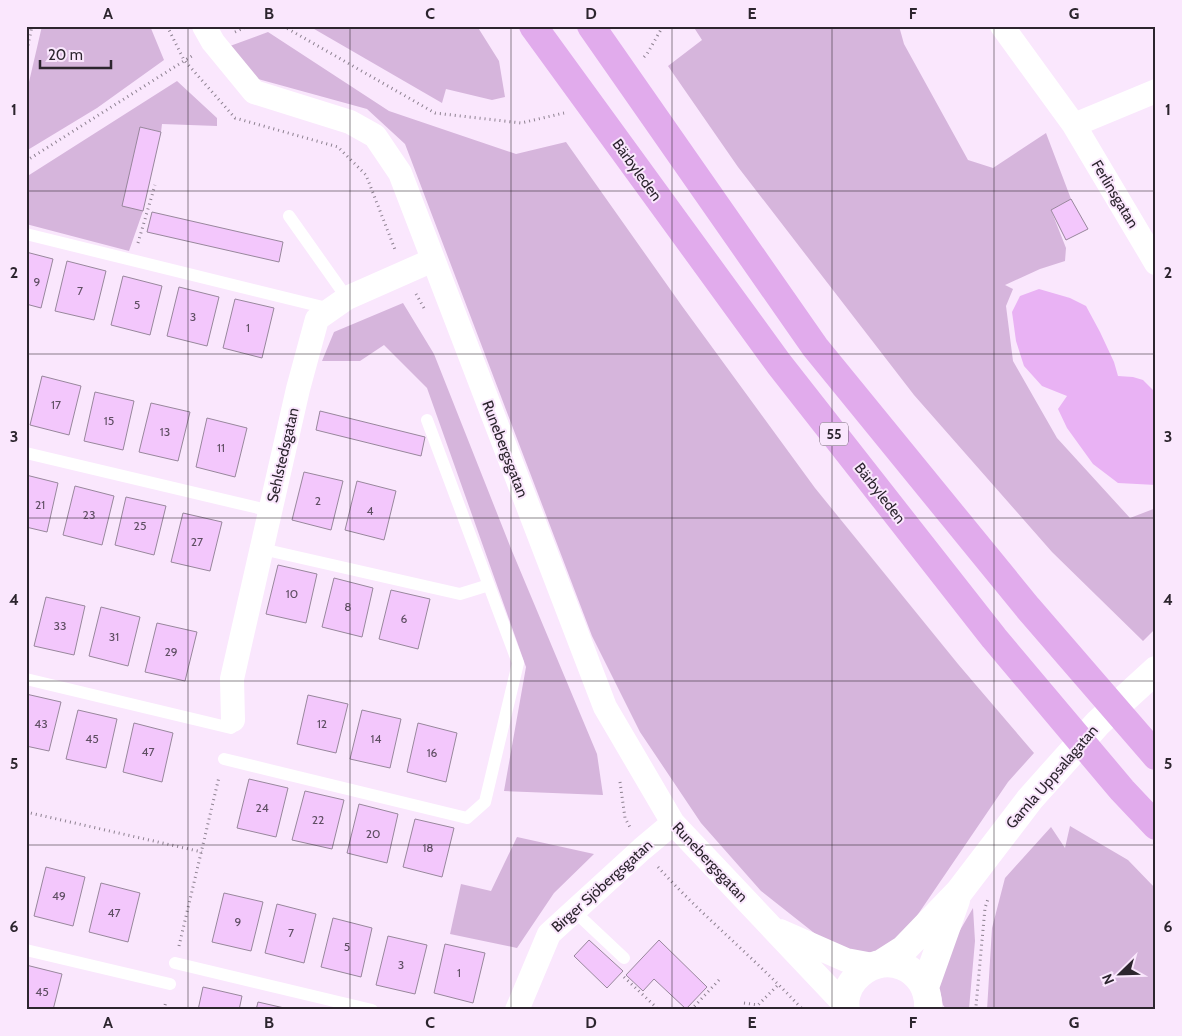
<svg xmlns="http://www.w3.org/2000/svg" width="1182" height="1036" font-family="Cabin,sans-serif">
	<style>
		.green { fill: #d6b5dc }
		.water { fill: #e9b2f4 }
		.building { fill: #f3c7fc; stroke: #98879c }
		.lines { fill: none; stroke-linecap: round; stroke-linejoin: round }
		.path { stroke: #8d8190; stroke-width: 3; stroke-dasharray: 1 4; stroke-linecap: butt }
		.lane { stroke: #fff; stroke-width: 12 }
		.street { stroke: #fff; stroke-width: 24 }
		.secondary { stroke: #fff; stroke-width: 28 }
		.primary { stroke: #e1abec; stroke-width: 28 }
		.grid { fill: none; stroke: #2c252e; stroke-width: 1; stroke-opacity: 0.55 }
		.labels { text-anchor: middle; stroke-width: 4; stroke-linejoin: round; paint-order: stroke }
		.number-label { font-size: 12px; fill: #5e4e62 }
		.shield { fill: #fae7fd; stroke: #6a5f6c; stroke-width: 1 }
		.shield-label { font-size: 14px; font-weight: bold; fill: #2c252e }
		.street-label { font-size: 15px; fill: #2c252e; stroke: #fae7fd }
		.neatline { fill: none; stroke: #2c252e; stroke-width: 2 }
		.grid-label { font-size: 16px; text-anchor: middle; font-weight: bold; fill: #2c252e }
	</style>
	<rect width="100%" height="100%" fill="#fae7fd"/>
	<path class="green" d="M42 26H150L164 60 97 108 26 151V95Z
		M309 26H477L499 61 505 97 492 100 446 89 442 103Z
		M693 26H899L904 44 968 160 993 168 1046 133 1071 199 1051 210 1066 248 1065 261 1040 269 1005 285 1013 289 1006 306 1013 361 1057 438 1130 518 1156 508V628L1143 641 1052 552 914 395 738 167 668 66 702 40Z
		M268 32 389 111 516 154 566 142 682 306 815 488 958 664 1034 753 1008 782 908 929 897 943 869 955 841 950 818 936 761 891 701 823 640 732 592 636 405 144 367 109 258 79 230 46Z
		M177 81 217 118V126L162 124 161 132 140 127 143 211 129 251 26 224V177Z
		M403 303 434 354 512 551 597 754 603 795 504 791 526 667 427 388 384 345 360 361H322L334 332Z
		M1070 826 1128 860 1156 889V1010H987L992 928 1005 878 1051 827 1065 848Z
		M517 837 594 854 554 893 517 948 450 934 461 884 491 891Z
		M973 908 975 941 969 1009 968 1010H947L943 1005 938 982 943 959Z"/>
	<path class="water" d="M1039 289 1070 298 1086 306 1100 332 1114 362 1118 376 1133 377 1143 380 1156 393V485L1118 483 1093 464 1067 428 1058 409 1067 396 1042 386 1024 366 1016 341 1012 312 1020 296Z"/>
	<path class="building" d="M140 127 161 132 143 211 122 206Z
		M1071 199 1088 229 1066 240 1051 210Z
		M152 212 283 242 279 262 147 232Z
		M26 252 53 259 41 308 26 304Z
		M67 261 106 271 94 320 55 311Z
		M123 276 162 286 150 335 111 325Z
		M179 287 219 297 207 346 167 336Z
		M235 299 274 308 262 358 223 348Z
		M42 376 81 386 69 435 30 425Z
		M95 392 134 401 123 450 84 441Z
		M151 403 190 412 178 461 139 452Z
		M320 411 425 437 421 456 316 430Z
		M207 418 247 428 235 477 196 467Z
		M304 472 343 481 331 530 292 520Z
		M26 475 58 483 47 532 26 527Z
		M357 481 396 491 384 540 345 530Z
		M75 486 114 496 102 545 63 535Z
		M126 497 166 506 154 555 115 545Z
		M183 513 222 522 210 571 171 562Z
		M278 565 317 574 306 623 266 614Z
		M334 578 373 588 362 637 322 627Z
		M391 590 430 599 418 649 379 639Z
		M46 597 85 606 74 655 34 646Z
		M101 607 140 617 128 666 89 656Z
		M157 623 197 632 185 681 145 672Z
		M26 694 61 702 49 751 26 746Z
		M308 695 348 704 336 753 297 744Z
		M78 710 117 719 106 768 66 759Z
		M362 710 401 719 390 768 350 759Z
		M134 723 173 733 162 782 123 772Z
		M418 723 457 733 446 782 407 772Z
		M249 779 288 788 276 837 237 828Z
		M305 791 344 800 332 849 292 840Z
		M359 804 398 814 387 863 347 853Z
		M415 819 454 828 442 877 403 867Z
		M46 867 85 877 73 926 34 916Z
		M101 883 140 893 128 942 89 932Z
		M224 893 263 902 251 951 212 942Z
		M277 904 316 914 304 963 265 953Z
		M333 918 372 928 361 977 321 967Z
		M388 936 427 945 415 994 376 985Z
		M589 940 623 971 607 988 574 956Z
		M659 940 707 987 686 1009 654 979 643 991 626 975Z
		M445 944 485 953 473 1003 434 993Z
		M26 965 62 974 53 1010H26Z
		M203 987 242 996 239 1010H198Z
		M258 1002 293 1010H256Z"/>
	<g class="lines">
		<path class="path" d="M167 26 184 60 235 118 338 147 366 175 396 252
			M283 26 435 113 521 123 564 113
			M235 32 248 26
			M26 55 32 26
			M644 57 647 54 663 26
			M26 161 195 54
			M138 243 155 185
			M416 294 424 308
			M620 782 625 818 631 829
			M26 812 202 852
			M658 867C703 917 757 960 803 1010
			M179 946 219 777
			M624 977 659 1010
			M744 1003 758 1005 779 984
			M164 1010 166 1001
			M691 1010 719 980
			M974 1010 976 1006 985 908 988 899"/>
		<path class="lane" d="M289 216 347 298
			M26 234 331 309
			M26 453 271 511
			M262 549 460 594 489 585
			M26 679 231 728
			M224 759 467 818 485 802 518 663 427 420
			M574 911 624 958
			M26 950 170 984
			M175 963 372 1010"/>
		<path class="street" d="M204 26 213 42 254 92 350 122 375 136 400 173 605 707 673 823 845 1005
			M1002 26 1074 125 1156 263
			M1074 125 1156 91
			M233 720 232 679 298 389 317 319 347 298 433 260
			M780 931 846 960 873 965
			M517 1010 549 934 642 849 673 823"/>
		<path class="secondary" d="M882 963 904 949 959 892 1030 799 1098 723 1156 670
			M925 987 956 900
			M846 1010C844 1000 847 988 854 980 881 947 931 966 928 1010"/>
		<path class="primary" d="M533 26 779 364 994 638 1122 790 1156 826
			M591 26 815 347 1028 608 1156 756"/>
	</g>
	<path class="grid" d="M188 26V1010M350 26V1010M511 26V1010M672 26V1010M832 26V1010M994 26V1010M26 191H1156M26 354H1156M26 518H1156M26 681H1156M26 845H1156"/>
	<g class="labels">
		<g class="number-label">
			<text x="37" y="286">9</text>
			<text x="80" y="295">7</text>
			<text x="137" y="309">5</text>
			<text x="193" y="321">3</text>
			<text x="248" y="332">1</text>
			<text x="56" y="409">17</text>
			<text x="109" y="425">15</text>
			<text x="165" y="436">13</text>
			<text x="221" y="452">11</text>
			<text x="318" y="505">2</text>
			<text x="40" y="509">21</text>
			<text x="370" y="515">4</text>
			<text x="89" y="519">23</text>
			<text x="140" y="530">25</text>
			<text x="197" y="546">27</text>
			<text x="292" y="598">10</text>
			<text x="348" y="611">8</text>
			<text x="404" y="623">6</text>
			<text x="60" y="630">33</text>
			<text x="114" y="641">31</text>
			<text x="171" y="656">29</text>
			<text x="41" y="728">43</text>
			<text x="322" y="728">12</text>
			<text x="92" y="743">45</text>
			<text x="376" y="743">14</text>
			<text x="148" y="756">47</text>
			<text x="432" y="757">16</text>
			<text x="262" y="812">24</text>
			<text x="318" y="824">22</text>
			<text x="373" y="838">20</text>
			<text x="428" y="852">18</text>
			<text x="59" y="900">49</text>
			<text x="114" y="917">47</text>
			<text x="238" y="926">9</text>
			<text x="291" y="937">7</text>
			<text x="347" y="951">5</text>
			<text x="401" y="969">3</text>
			<text x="459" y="977">1</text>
			<text x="42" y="996">45</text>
		</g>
		<rect class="shield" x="820" y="422.5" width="28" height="23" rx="4"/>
		<g class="shield-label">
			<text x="834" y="439">55</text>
		</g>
		<g class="street-label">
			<text transform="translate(637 170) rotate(54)" y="5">Bärbyleden</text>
			<text transform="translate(1115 194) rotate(59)" y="5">Ferlinsgatan</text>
			<text transform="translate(505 449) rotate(69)" y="5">Runebergsgatan</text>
			<text transform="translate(283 455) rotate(-77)" y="5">Sehlstedsgatan</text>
			<text transform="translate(880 493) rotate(52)" y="5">Bärbyleden</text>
			<text transform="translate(1052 777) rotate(-49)" y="5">Gamla Uppsalagatan</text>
			<text transform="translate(710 862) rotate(47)" y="5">Runebergsgatan</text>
			<text transform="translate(602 886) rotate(-42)" y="5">Birger Sjöbergsgatan</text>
		</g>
	</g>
	<rect width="1182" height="1036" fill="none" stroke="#fae7fd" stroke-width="55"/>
	<g transform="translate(1120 974) rotate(247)" stroke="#fae7fd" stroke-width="4" paint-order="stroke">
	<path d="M0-4L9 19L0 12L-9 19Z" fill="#2c252e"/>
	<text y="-8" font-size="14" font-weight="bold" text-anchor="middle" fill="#2c252e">N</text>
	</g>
	<path d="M40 60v8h71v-8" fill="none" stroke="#2c252e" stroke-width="2.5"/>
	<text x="48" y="60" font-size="15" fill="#2c252e" stroke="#fae7fd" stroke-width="4" paint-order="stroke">20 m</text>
	<rect x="28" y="28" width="1126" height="980" class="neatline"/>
	<g class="grid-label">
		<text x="108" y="19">A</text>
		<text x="269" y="19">B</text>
		<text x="430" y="19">C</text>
		<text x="591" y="19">D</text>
		<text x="752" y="19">E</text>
		<text x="913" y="19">F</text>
		<text x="1074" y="19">G</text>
		<text x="14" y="115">1</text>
		<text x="1168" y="115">1</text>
		<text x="14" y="278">2</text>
		<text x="1168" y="278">2</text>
		<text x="14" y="442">3</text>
		<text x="1168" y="442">3</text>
		<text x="14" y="605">4</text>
		<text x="1168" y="605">4</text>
		<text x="14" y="769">5</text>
		<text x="1168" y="769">5</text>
		<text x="14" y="932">6</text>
		<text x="1168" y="932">6</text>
		<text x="108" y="1028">A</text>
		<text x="269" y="1028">B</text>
		<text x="430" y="1028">C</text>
		<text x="591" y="1028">D</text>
		<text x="752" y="1028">E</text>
		<text x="913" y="1028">F</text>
		<text x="1074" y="1028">G</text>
	</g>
</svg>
